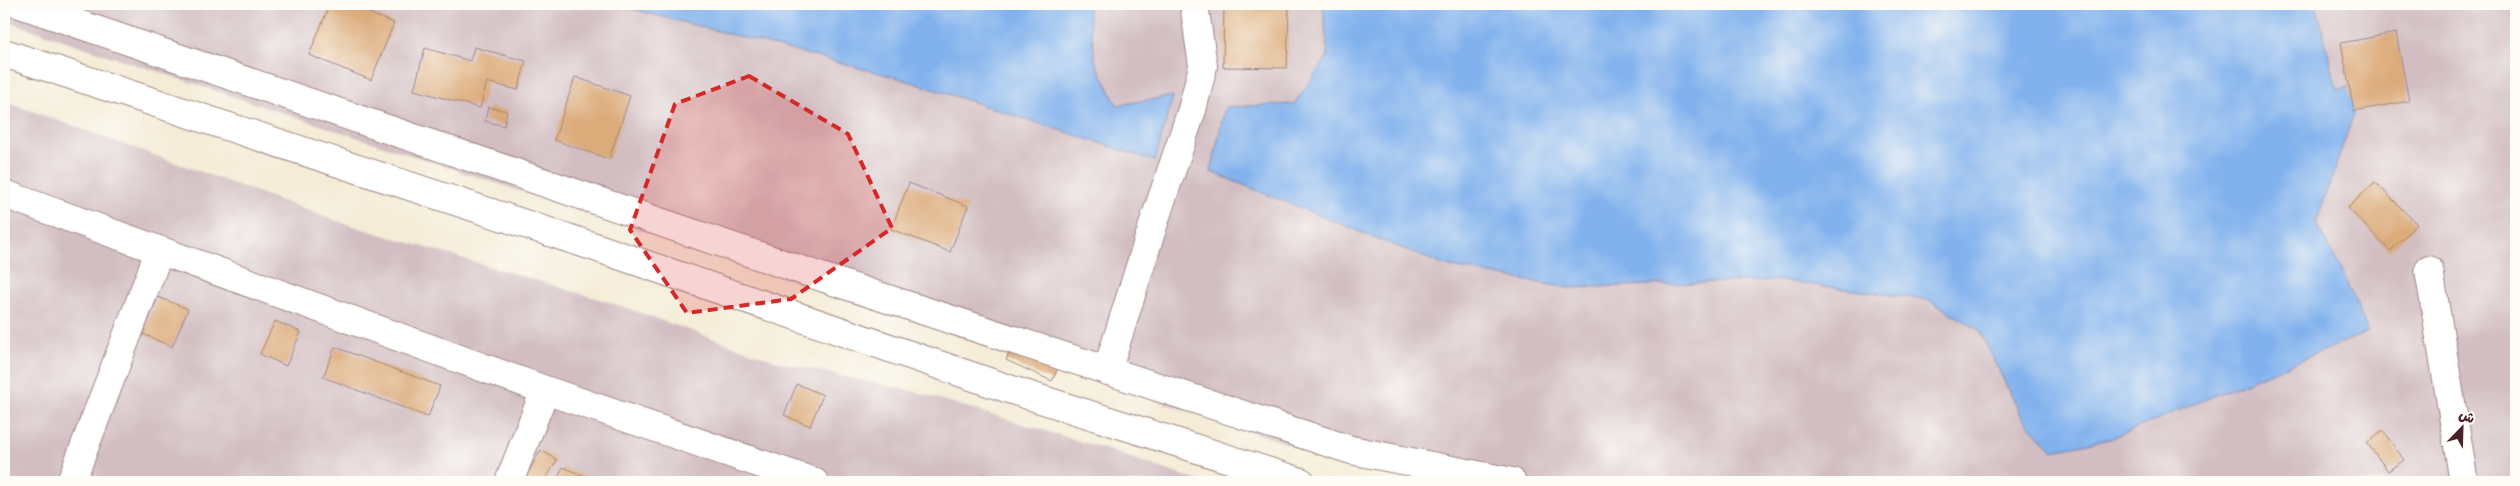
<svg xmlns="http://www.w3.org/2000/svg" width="2520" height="486" font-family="Sriracha,'Playpen Sans Arabic',sans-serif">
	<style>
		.industrial { fill: #d2bec2 }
		.water { fill: #82b2ed; stroke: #66688c }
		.building { fill: #dcab7a }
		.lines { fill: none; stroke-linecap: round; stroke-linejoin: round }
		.minor-casing { stroke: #9f8681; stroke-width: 30 }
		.minor { stroke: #fff; stroke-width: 28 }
		.marked { fill: #d62828; fill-opacity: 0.2; stroke: #d62828; stroke-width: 4; stroke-dasharray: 10 6; stroke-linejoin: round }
	</style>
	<rect width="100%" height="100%" fill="#fdfcf7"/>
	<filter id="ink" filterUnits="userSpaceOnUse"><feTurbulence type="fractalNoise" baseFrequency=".02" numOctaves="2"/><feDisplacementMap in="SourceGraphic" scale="10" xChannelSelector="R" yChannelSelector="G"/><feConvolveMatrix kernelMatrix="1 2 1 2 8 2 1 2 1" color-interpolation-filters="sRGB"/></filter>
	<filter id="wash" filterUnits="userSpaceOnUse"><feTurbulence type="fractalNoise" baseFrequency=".0096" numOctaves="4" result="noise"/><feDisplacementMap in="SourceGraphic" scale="20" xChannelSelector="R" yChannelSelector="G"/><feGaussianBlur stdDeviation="1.12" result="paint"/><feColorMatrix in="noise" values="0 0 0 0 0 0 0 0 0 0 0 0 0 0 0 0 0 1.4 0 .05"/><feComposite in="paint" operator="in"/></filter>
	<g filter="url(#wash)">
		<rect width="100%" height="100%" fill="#f4ecd7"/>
		<path class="industrial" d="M4 4H613L902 79 1155 161 1173 96 1117 105 1096 63 1087 4H1323L1328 56 1294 104 1225 107 1567 288 1777 280 1929 300 1979 330 2023 419 2054 450 2110 439 2368 332 2316 223 2363 84 2337 89 2316 4H2516V482H1440L1358 467 104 54 4 20Z
			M4 101 343 223 609 302 783 363 916 392 1096 446 1202 482H4Z"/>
		<path class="water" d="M613 4H1087L1096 63 1117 105 1173 96 1155 161 902 79Z
			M1323 4H2316L2337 89 2364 84 2316 223 2346 279 2368 332 2110 439 2053 450 2023 419 1979 330 1929 300 1777 280 1568 288 1446 266 1211 172 1225 107 1294 104 1328 56Z"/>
		<g id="blocks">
			<path class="building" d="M330 4H346L394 23 371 80 309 55Z
				M1224 4 1289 6 1287 68 1223 67Z
				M2396 33 2409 101 2354 111 2341 43Z
				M474 47 526 61 518 90 487 82 480 108 414 90 425 48 470 61Z
				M575 77 630 96 609 159 554 140Z
				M488 107 507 111 504 126 485 121Z
				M2375 182 2417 224 2390 251 2348 208Z
				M909 183 968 206 950 252 891 229Z
				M158 297 188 309 172 347 143 334Z
				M275 321 301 332 286 366 260 354Z
				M1016 338 1062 359 1052 381 1006 360Z
				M335 347 440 386 428 417 323 377Z
				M797 384 823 395 810 426 784 415Z
				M2383 431 2404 460 2388 471 2367 443Z
				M541 450 557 460 544 482H532L525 478Z
				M563 467 598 482H556Z
				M984 474 1003 482H980Z"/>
		</g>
	</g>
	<g filter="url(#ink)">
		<use href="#blocks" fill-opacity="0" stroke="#9f8681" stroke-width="1"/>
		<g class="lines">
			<g class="minor-casing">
				<path id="minor" d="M20 4 842 284 1351 450 1512 482
					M4 53 592 246 1012 390 1301 482
					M4 194 545 390 814 482
					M2429 270 2464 482
					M1107 371 1157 213 1192 110 1203 66 1194 4
					M71 482 159 252
					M509 482 545 390"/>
			</g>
			<use href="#minor" class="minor"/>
		</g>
	</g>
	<path class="marked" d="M749 76 848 134 892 228 791 299 687 313 630 230 675 104Z"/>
	<rect width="2520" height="486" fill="none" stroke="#fdfcf7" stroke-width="20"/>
	<g transform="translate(2462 428) rotate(23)" stroke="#fdfcf7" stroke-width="4" paint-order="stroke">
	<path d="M0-4L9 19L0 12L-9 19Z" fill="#4a1f2b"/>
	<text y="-8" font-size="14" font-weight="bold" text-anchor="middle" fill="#4a1f2b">ش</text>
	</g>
</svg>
